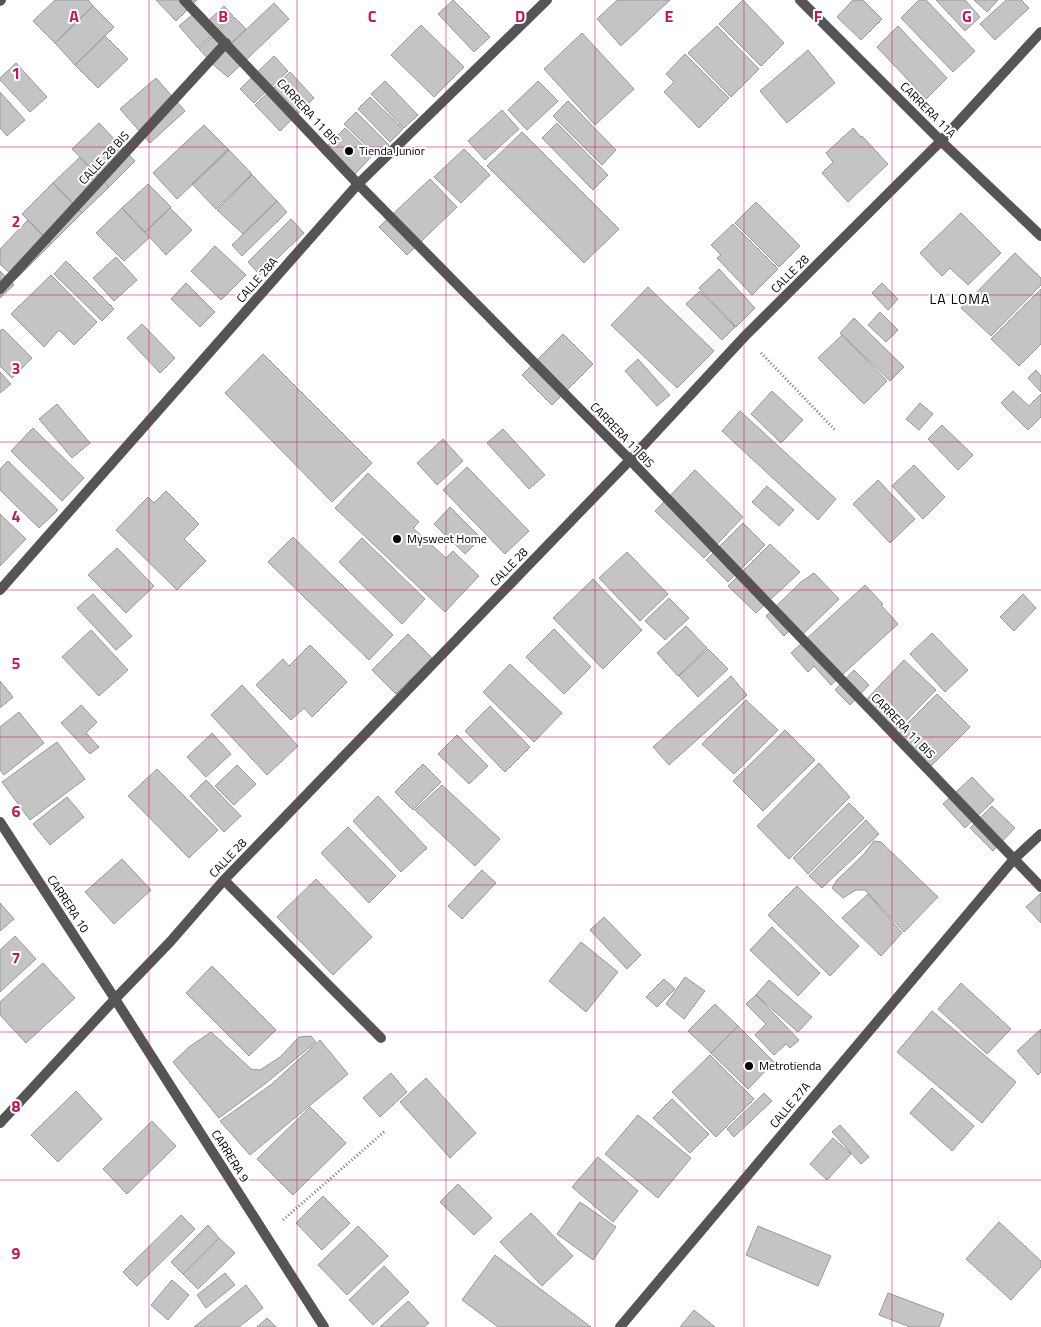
<svg xmlns="http://www.w3.org/2000/svg" width="1041" height="1327" font-family="'Titillium Web',sans-serif">
	<style>
		.building { fill: #c4c4c4; stroke: #999 }
		.lines { fill: none; stroke-linecap: round; stroke-linejoin: round }
		.path { stroke: #777; stroke-width: 3; stroke-dasharray: 1 2.5; stroke-linecap: butt }
		.street { stroke: #555; stroke-width: 10 }
		.grid { fill: none; stroke: #c2185b; stroke-width: 1; stroke-opacity: 0.55 }
		.poi-dot { fill: #000; stroke: #fff; stroke-width: 2 }
		.labels { text-anchor: middle; stroke-width: 4; stroke-linejoin: round; paint-order: stroke }
		.street-label { font-size: 12px; fill: #000; stroke: #fff }
		.poi-label { font-size: 12px; fill: #000; stroke: #fff; text-anchor: start }
		.neighbourhood-label { font-size: 14px; letter-spacing: 1px; fill: #000; stroke: #fff }
		.grid-label { font-size: 16px; text-anchor: middle; font-weight: bold; fill: #c2185b; stroke: #fff; stroke-width: 4; stroke-linejoin: round; paint-order: stroke }
	</style>
	<rect width="100%" height="100%" fill="#fff"/>
	<path class="building" d="M55 0H88L93 6 55 43 33 21Z
		M156 0H197L176 21Z
		M453 0 490 37 474 52 438 14Z
		M617 0H670L621 46 597 19Z
		M743 0 784 43 761 66 719 24Z
		M853 0H863L882 19 861 40 837 17Z
		M919 0H926L975 51 953 72 901 18Z
		M936 0H965L980 17 965 31Z
		M974 0H998L987 12Z
		M1006 0H1021L1029 8 995 40 980 24Z
		M274 3 289 19 228 77 211 63Z
		M93 6 114 27 75 65 55 43Z
		M224 6 233 16 198 48 179 26 199 9 209 20Z
		M234 17 246 29 211 62 199 49Z
		M421 25 464 67 434 97 391 55Z
		M717 26 759 69 731 97 688 53Z
		M898 26 947 78 926 99 877 47Z
		M582 33 634 89 595 125 544 69Z
		M105 36 128 59 98 88 75 65Z
		M808 50 835 83 787 123 760 91Z
		M685 54 729 98 699 128 664 92 674 82 666 74Z
		M274 56 288 71 254 103 240 89Z
		M16 63 47 97 30 112 0 80V78Z
		M290 72 314 98 280 131 255 105Z
		M156 78 185 111 150 143 120 109Z
		M385 81 418 115 404 128 371 94Z
		M538 81 558 101 527 130 508 110Z
		M0 92 25 120 7 136 0 128Z
		M370 97 403 129 390 142 358 109Z
		M568 101 616 150 602 165 553 116Z
		M502 110 519 129 485 160 468 141Z
		M356 112 389 145 377 156 344 124Z
		M99 123 135 161 109 187 72 149Z
		M557 123 608 175 593 190 542 138Z
		M204 125 229 150 177 199 153 173Z
		M345 128 373 155 354 175 326 147Z
		M853 128 861 137 862 136 888 164 848 202 822 173 833 162 826 153Z
		M522 132 619 229 584 263 487 166Z
		M228 149 252 174 216 209 192 184Z
		M464 149 490 175 461 203 434 177Z
		M80 157 109 187 82 213 53 183Z
		M252 175 277 201 243 234 217 210Z
		M430 179 457 207 407 255 379 227Z
		M53 183 82 213 51 244 22 214Z
		M148 184 171 207 145 232 122 208Z
		M277 201 287 212 242 256 232 245Z
		M756 202 800 246 779 267 735 223Z
		M122 208 149 238 124 261 96 233Z
		M170 208 192 230 166 255 145 232Z
		M961 213 1001 253 968 285 950 268 942 276 920 253Z
		M291 219 304 233 260 275 248 262Z
		M28 220 51 244 16 279 0 264V249Z
		M733 224 778 269 752 295 717 258 721 255 711 245Z
		M215 246 246 275 221 300 191 271Z
		M1015 253 1041 278V285L991 336 961 308Z
		M116 257 137 280 114 301 93 278Z
		M66 261 114 309 102 321 54 274Z
		M719 269 755 308 736 327 699 288Z
		M0 271 14 285 0 298Z
		M51 275 97 322 74 345 59 330 44 347 11 314Z
		M186 283 215 312 200 327 171 299Z
		M882 283 898 299 888 310 872 293Z
		M648 287 714 351 677 388 611 325Z
		M1041 289V344L1019 366 991 339Z
		M700 291 735 327 722 340 686 304Z
		M880 312 898 330 886 342 868 325Z
		M854 318 904 367 890 381 840 333Z
		M142 324 175 358 160 373 127 338Z
		M3 329 32 358 12 378 0 366V331Z
		M563 334 593 364 552 405 522 375Z
		M842 335 887 381 864 404 818 358Z
		M263 354 372 463 332 502 225 393Z
		M638 359 670 395 657 406 625 371Z
		M1036 370 1041 376V392L1028 378Z
		M0 372 11 384 0 393Z
		M772 391 803 420 781 443 751 414Z
		M1013 391 1029 406 1041 394V417L1028 430 1001 403Z
		M920 403 933 414 919 430 906 419Z
		M57 404 90 443 72 458 39 419Z
		M740 411 836 499 818 520 722 431Z
		M942 425 973 455 958 470 928 439Z
		M33 428 84 478 62 501 11 451Z
		M503 429 545 475 529 489 487 443Z
		M443 439 463 461 437 485 417 463Z
		M8 461 58 510 39 528 0 490V469Z
		M914 465 945 497 923 519 892 486Z
		M467 467 529 531 505 554 443 490Z
		M695 470 743 517 704 558 655 511Z
		M368 473 419 522 413 528 446 558 453 551 479 576 445 612 335 508Z
		M878 480 915 519 890 543 853 504Z
		M767 486 794 510 779 526 752 502Z
		M166 491 199 524 184 539 206 561 177 590 116 530 148 497 154 503Z
		M450 507 481 538 465 554 434 524Z
		M0 514 26 539 0 566Z
		M743 523 765 545 728 582 706 560Z
		M293 537 393 635 369 660 268 562Z
		M362 538 425 599 402 624 339 562Z
		M770 544 800 572 756 613 728 586Z
		M117 548 154 586 126 613 88 575Z
		M627 552 668 594 640 621 599 578Z
		M814 573 839 599 799 638 790 630 784 636 766 616 801 582Z
		M593 579 642 630 603 669 553 618Z
		M865 585 883 604 881 605 898 624 831 685 814 666 808 672 791 653Z
		M93 594 132 636 116 650 77 608Z
		M1023 594 1036 608 1014 631 1000 617Z
		M669 598 689 618 665 640 645 621Z
		M686 626 707 648 678 676 657 653Z
		M554 629 591 667 564 694 526 657Z
		M91 630 128 670 99 696 62 657Z
		M932 633 968 670 945 692 910 654Z
		M408 634 432 658 396 694 372 670Z
		M310 645 347 682 312 717 304 708 291 720 256 685 283 659 289 666Z
		M708 649 728 669 698 697 679 676Z
		M904 660 936 690 893 734 862 704Z
		M510 664 562 713 534 742 483 692Z
		M854 670 869 685 850 705 835 690Z
		M731 676 747 695 669 765 653 747Z
		M0 681 13 697 0 708Z
		M242 685 298 746 267 775 211 715Z
		M937 694 970 727 925 772 892 739Z
		M746 700 778 730 734 774 702 744Z
		M81 705 97 722 86 733 99 747 90 754 61 723Z
		M490 706 530 747 505 772 465 731Z
		M19 712 44 743 4 775 0 770V727Z
		M785 730 815 760 763 811 733 781Z
		M212 733 231 754 206 777 187 757Z
		M457 735 488 766 469 784 438 754Z
		M57 742 85 779 30 820 2 782Z
		M819 763 850 797 789 859 757 826Z
		M423 764 441 782 413 810 395 792Z
		M237 765 256 784 234 805 215 786Z
		M157 769 218 830 189 858 128 796Z
		M972 777 994 800 965 828 943 804Z
		M206 780 241 816 224 832 190 796Z
		M442 785 500 839 475 866 415 810Z
		M378 796 427 848 401 872 353 821Z
		M67 797 84 817 50 845 33 824Z
		M849 803 864 818 808 874 793 858Z
		M992 806 1015 828 993 851 970 828Z
		M866 820 879 834 822 888 809 876Z
		M348 827 396 876 369 903 321 853Z
		M874 841 881 842 938 897 904 932 865 890H856L843 898 832 888 837 880 864 854Z
		M122 859 151 890 114 924 85 892Z
		M482 870 496 883 462 919 448 906Z
		M316 879 372 937 333 975 277 917Z
		M797 886 859 946 830 976 768 915Z
		M1041 893V923L1026 907Z
		M868 894 902 933 881 956 842 918Z
		M0 903 14 919 0 931Z
		M604 917 641 955 627 969 590 930Z
		M772 927 820 973 798 996 750 950Z
		M15 936 36 959 0 992V950Z
		M581 942 618 972 586 1012 549 981Z
		M43 963 75 998 26 1043 0 1015V1002Z
		M212 966 276 1030 249 1056 186 993Z
		M685 977 705 991 684 1019 666 1004Z
		M664 979 675 989 657 1007 646 997Z
		M769 980 812 1017 798 1032 756 995Z
		M961 983 1011 1029 987 1054 938 1009Z
		M756 995 799 1040 790 1048 786 1044 774 1055 755 1035 766 1024 746 1004Z
		M715 1004 738 1026 711 1053 688 1031Z
		M932 1011 1016 1082 982 1123 897 1052Z
		M738 1026 774 1062 748 1089 711 1053Z
		M1041 1029V1072L1038 1075 1017 1051Z
		M211 1032 251 1069 260 1070 280 1057 299 1037 311 1036 316 1042 266 1083 219 1118 173 1062 189 1047Z
		M320 1040 348 1074 250 1155 220 1121 272 1084Z
		M710 1055 754 1099 716 1137 672 1092Z
		M391 1073 407 1092 380 1117 363 1098Z
		M426 1078 476 1133 450 1158 400 1102Z
		M932 1088 974 1126 952 1151 910 1113Z
		M76 1091 102 1119 58 1162 31 1135Z
		M764 1093 772 1101 734 1137 727 1129Z
		M672 1099 709 1134 690 1153 653 1118Z
		M310 1107 346 1143 293 1195 257 1159Z
		M638 1115 691 1158 658 1198 605 1154Z
		M152 1121 176 1146 127 1194 103 1169Z
		M840 1125 869 1157 861 1164 832 1132Z
		M833 1138 851 1154 827 1180 810 1164Z
		M598 1157 638 1191 613 1222 572 1187Z
		M458 1184 492 1218 474 1235 440 1202Z
		M323 1196 350 1223 322 1250 296 1223Z
		M580 1202 616 1227 593 1260 557 1234Z
		M531 1213 573 1256 542 1286 500 1242Z
		M181 1215 195 1229 137 1286 123 1272Z
		M999 1222 1041 1261V1267L1011 1300 966 1259Z
		M208 1225 219 1238 183 1274 171 1262Z
		M358 1226 388 1256 347 1295 318 1265Z
		M758 1226 831 1256 818 1286 746 1255Z
		M219 1238 235 1253 198 1289 183 1274Z
		M495 1255 591 1327H498L462 1300Z
		M384 1266 409 1292 373 1325 349 1300Z
		M225 1273 235 1285 206 1308 197 1295Z
		M172 1280 189 1295 168 1320 151 1305Z
		M246 1285 263 1308 239 1327H194Z
		M888 1293 944 1314 939 1327H910L879 1315Z
		M408 1301 429 1323 424 1327H380Z
		M694 1310 715 1327H680Z
		M267 1318 276 1327H257Z"/>
	<g class="lines">
		<path class="path" d="M761 353 836 431
			M283 1220 385 1131"/>
		<path class="street" d="M184 0 358 184 630 460 1041 887
			M800 0 941 141 1041 236
			M0 1 1 0
			M0 289 226 43
			M0 590 358 184 547 0
			M0 822 115 999 324 1327
			M224 880 381 1038
			M0 1123 115 999 170 942 224 880 630 460 745 336 941 141 1041 32
			M620 1327 1014 859 1041 834"/>
	</g>
	<path class="grid" d="M149 0V1327M297 0V1327M446 0V1327M595 0V1327M744 0V1327M892 0V1327M0 147H1041M0 295H1041M0 442H1041M0 590H1041M0 737H1041M0 885H1041M0 1032H1041M0 1180H1041"/>
	<g class="poi-dot">
		<circle cx="349" cy="151" r="5"/>
		<circle cx="397" cy="539" r="5"/>
		<circle cx="749" cy="1066" r="5"/>
	</g>
	<g class="labels">
		<g class="street-label">
			<text transform="translate(928 110) rotate(45)" y="4">CARRERA 11A</text>
			<text transform="translate(308 112) rotate(47)" y="4">CARRERA 11 BIS</text>
			<text transform="translate(104 158) rotate(-47)" y="4">CALLE 28 BIS</text>
			<text transform="translate(790 274) rotate(-45)" y="4">CALLE 28</text>
			<text transform="translate(257 280) rotate(-49)" y="4">CALLE 28A</text>
			<text transform="translate(622 435) rotate(46)" y="4">CARRERA 11 BIS</text>
			<text transform="translate(509 567) rotate(-46)" y="4">CALLE 28</text>
			<text transform="translate(903 726) rotate(46)" y="4">CARRERA 11 BIS</text>
			<text transform="translate(228 858) rotate(-47)" y="4">CALLE 28</text>
			<text transform="translate(68 904) rotate(57)" y="4">CARRERA 10</text>
			<text transform="translate(790 1105) rotate(-50)" y="4">CALLE 27A</text>
			<text transform="translate(230 1156) rotate(58)" y="4">CARRERA 9</text>
		</g>
		<g class="poi-label">
			<text x="359" y="155">Tienda Junior</text>
			<text x="407" y="543">Mysweet Home</text>
			<text x="759" y="1070">Metrotienda</text>
		</g>
		<g class="neighbourhood-label">
			<text x="960" y="304">LA LOMA</text>
		</g>
	</g>
	<g class="grid-label">
		<text x="74" y="22">A</text>
		<text x="223" y="22">B</text>
		<text x="372" y="22">C</text>
		<text x="520" y="22">D</text>
		<text x="669" y="22">E</text>
		<text x="818" y="22">F</text>
		<text x="967" y="22">G</text>
		<text x="16" y="79">1</text>
		<text x="16" y="227">2</text>
		<text x="16" y="374">3</text>
		<text x="16" y="522">4</text>
		<text x="16" y="669">5</text>
		<text x="16" y="817">6</text>
		<text x="16" y="964">7</text>
		<text x="16" y="1112">8</text>
		<text x="16" y="1259">9</text>
	</g>
</svg>
